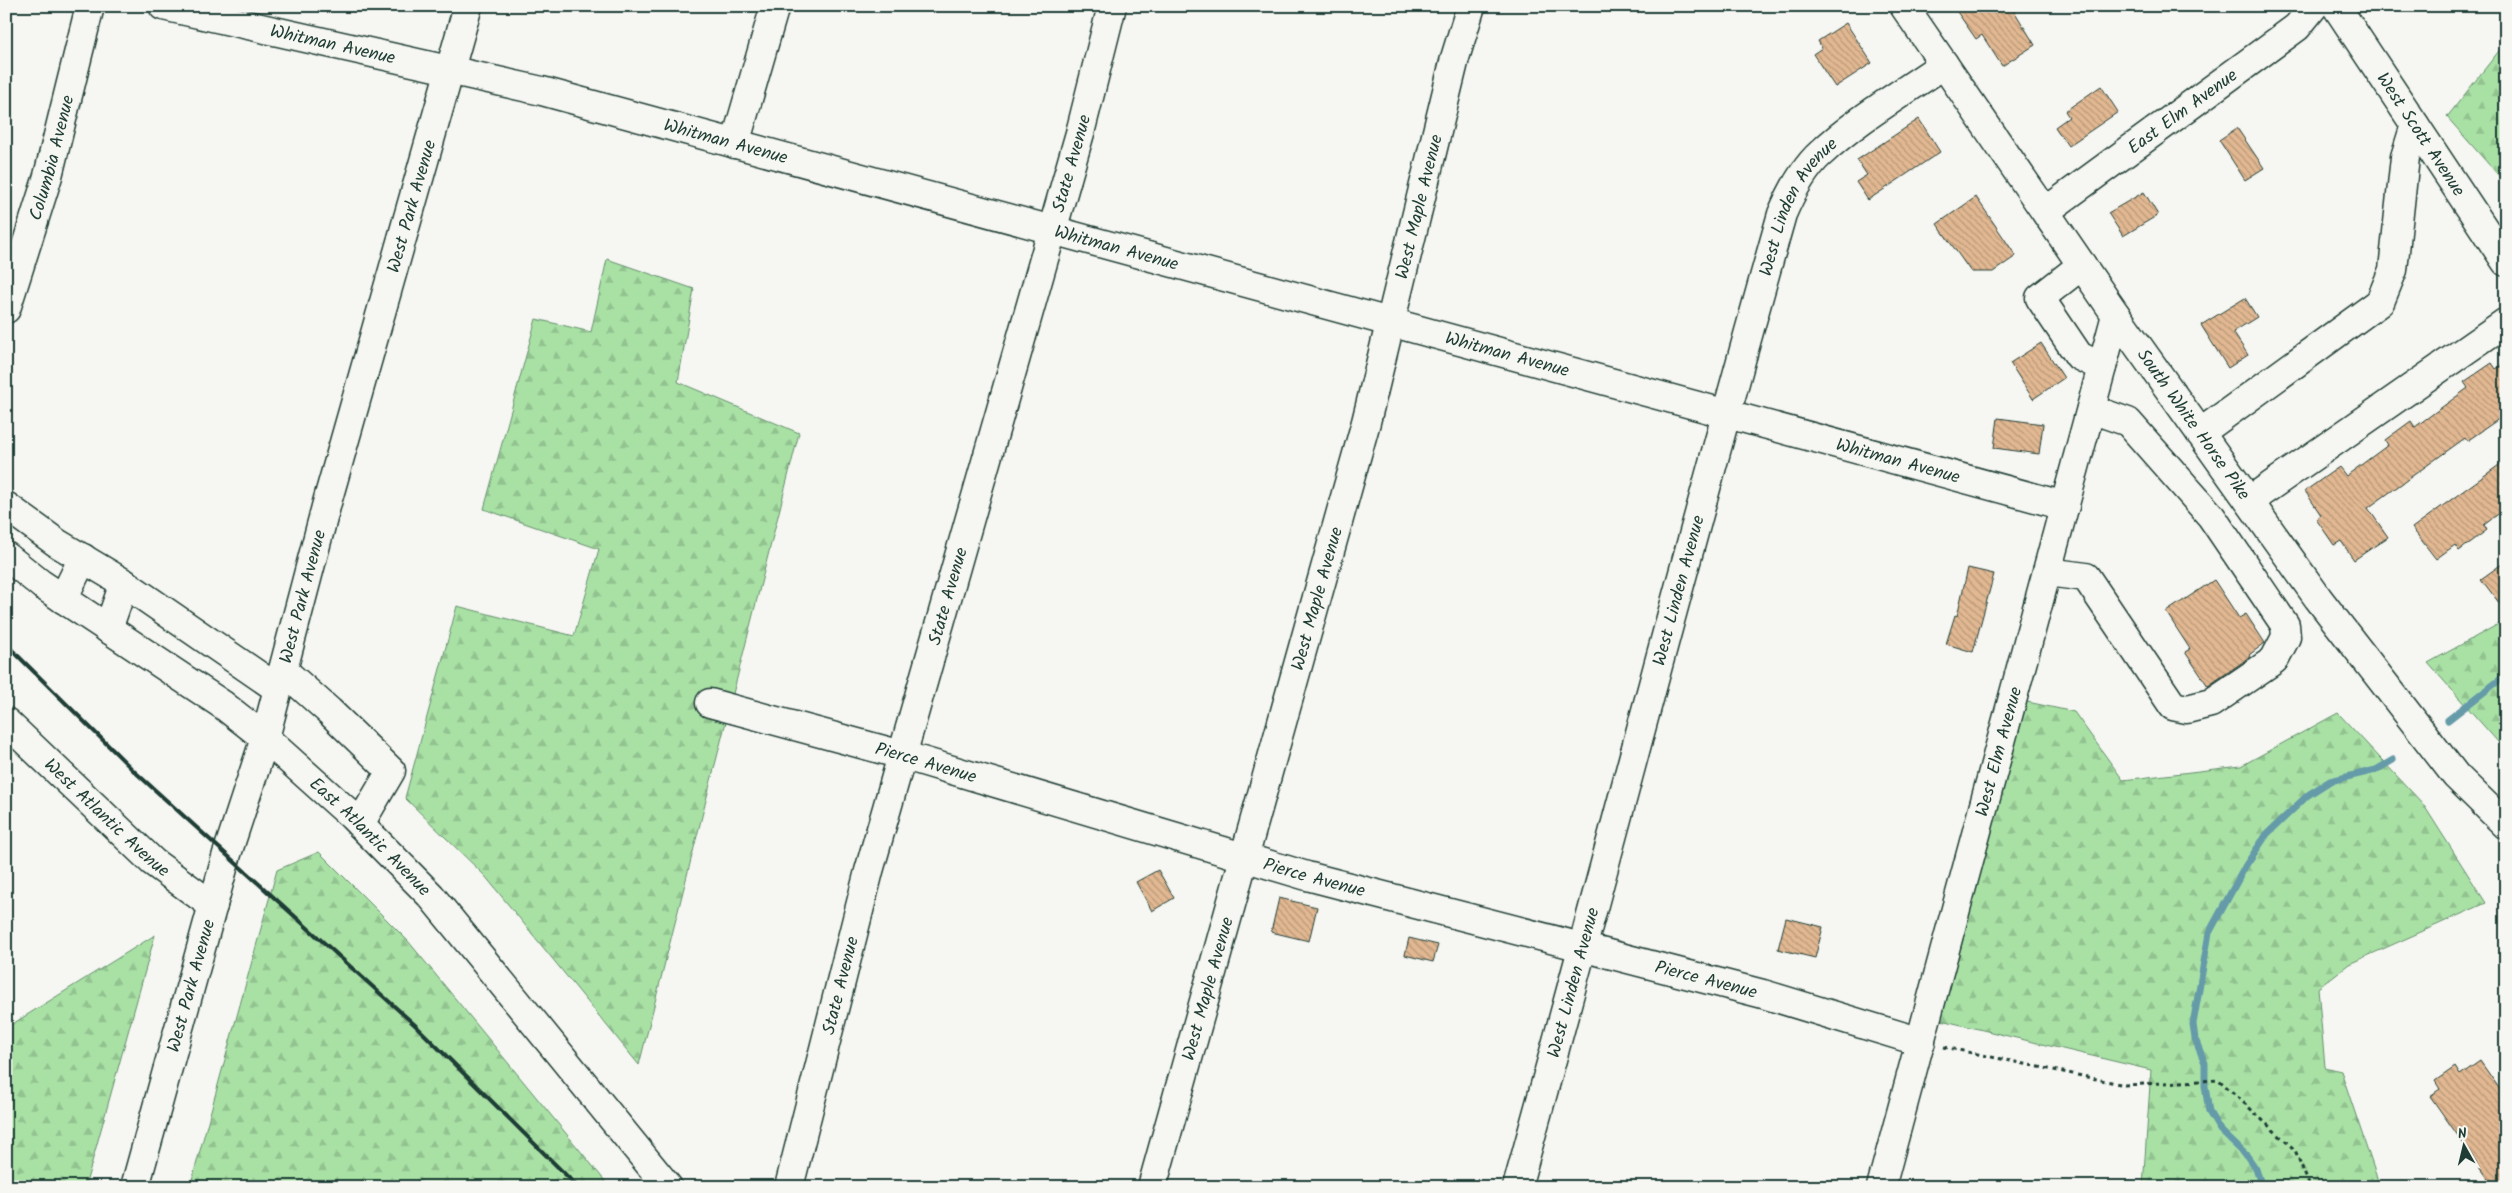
<svg xmlns="http://www.w3.org/2000/svg" width="2512" height="1193" font-family="Kalam,sans-serif">
	<style>
		.forest { fill: url(#forest-firs); stroke: #648f6c }
		.lines { fill: none; stroke-linecap: round; stroke-linejoin: round }
		.stream { stroke: #659ba8; stroke-width: 7 }
		.building { fill: url(#building-back-hatch); stroke: #1f3d34 }
		.minor-casing { stroke: #1f3d34; stroke-width: 31 }
		.highway-casing { stroke: #1f3d34; stroke-width: 31 }
		.path { stroke: #1f3d34; stroke-width: 3; stroke-dasharray: 4 4; stroke-linecap: butt }
		.minor { stroke: #f6f6f2; stroke-width: 28 }
		.highway { stroke: #f6f6f2; stroke-width: 28 }
		.rail { stroke: #1f3d34; stroke-width: 4 }
		.labels { text-anchor: middle; stroke-width: 4.5; stroke-linejoin: round; paint-order: stroke }
		.street-label { font-size: 18px; fill: #1f3d34; stroke: #f6f6f2 }
	</style>
	<defs>
		<pattern id="forest-firs" width="22" height="20" patternUnits="userSpaceOnUse" patternTransform="scale(1.25)"><rect width="22" height="20" fill="#a9e1a5"/><path d="M5 1l3.5 6h-7zM16 11l3.5 6h-7z" fill="#91c28f"/></pattern>
		<pattern id="building-back-hatch" width="6" height="6" patternUnits="userSpaceOnUse" patternTransform="scale(1.25)"><rect width="6" height="6" fill="#e2b892"/><path d="M-1 5l2 2M0 0l6 6M5-1l2 2" fill="none" stroke="#b79778"/></pattern>
	</defs>
	<rect width="100%" height="100%" fill="#f6f6f2"/>
	<filter id="ink" filterUnits="userSpaceOnUse"><feTurbulence type="fractalNoise" baseFrequency=".02" numOctaves="2"/><feDisplacementMap in="SourceGraphic" scale="10" xChannelSelector="R" yChannelSelector="G"/><feConvolveMatrix kernelMatrix="1 2 1 2 8 2 1 2 1" color-interpolation-filters="sRGB"/></filter>
	<g filter="url(#ink)">
		<path class="forest" d="M2506 42V184L2447 117Z
			M607 259 694 289 678 382 799 433 639 1065 485 876 405 798 457 606 574 636 599 549 484 509 536 319 591 332Z
			M2506 620V751L2428 663Z
			M2009 698 2074 712 2123 780 2241 766 2338 713 2423 804 2486 903 2349 964 2318 988 2325 1067 2341 1071 2380 1187H2143L2151 1070 1928 1017Z
			M319 852 408 941 605 1181 603 1187H190L277 870Z
			M155 935 85 1187H6V1028Z"/>
		<g class="lines">
			<path class="stream" d="M2448 720 2506 675
				M2262 1187 2256 1169 2247 1156 2220 1130 2209 1112 2205 1086V1063L2195 1039 2193 1024 2209 933 2246 865 2267 834 2308 795 2330 781 2376 770 2393 760"/>
		</g>
		<path class="building" d="M1953 6H2011L2035 45 2002 66 1982 35 1976 39Z
			M1846 23 1872 63 1835 87 1813 54 1822 48 1818 41Z
			M2101 86 2118 112 2068 146 2055 127 2069 117 2065 111Z
			M1919 119 1940 152 1868 200 1856 182 1867 175 1857 160Z
			M2237 128 2264 168 2245 180 2219 140Z
			M2144 192 2158 215 2123 236 2108 213Z
			M1976 197 2016 256 1993 272H1971L1937 224Z
			M2245 298 2257 317 2233 332 2248 355 2228 368 2201 325Z
			M2041 343 2064 378 2033 399 2010 363Z
			M2506 362V414L2467 441 2465 438 2368 508 2388 537 2354 560 2341 541 2334 545 2316 519 2321 515 2305 491 2339 467 2346 476 2388 445 2385 440 2411 421 2415 427 2468 388 2464 382 2492 363 2496 369Z
			M1998 418 2043 424 2039 454 1994 448Z
			M2506 460V508L2484 525 2487 530 2459 551 2455 545 2436 559 2412 528Z
			M2506 561V612L2481 579Z
			M1968 568 1994 574 1973 652 1946 644 1955 615 1957 616Z
			M2214 580 2239 618 2246 614 2265 643 2249 655 2250 657 2208 686 2185 652 2190 649 2166 612Z
			M1158 870 1174 898 1152 911 1136 882Z
			M1279 898 1317 907 1309 941 1271 932Z
			M1786 918 1823 927 1815 958 1778 949Z
			M1409 938 1438 945 1433 962 1405 955Z
			M2480 1061 2506 1098V1187H2494L2430 1096 2440 1089 2435 1081 2455 1067 2460 1075Z"/>
		<g class="lines">
			<g class="minor-casing">
				<g id="minor">
					<path id="s1" d="M163 6 542 91 2065 506"/>
					<path id="s2" d="M2336 6 2506 262"/>
					<path d="M735 144 775 6"/>
					<path id="s3" d="M2046 211 2297 27 2314 6"/>
					<path d="M2082 265 2040 298 2079 356 2102 367"/>
					<path id="s4" d="M6 309 48 176 90 6"/>
					<path d="M2200 433 2380 302 2393 270 2405 157 2415 125"/>
					<path d="M2249 501 2506 322"/>
					<path d="M6 506 57 543 124 583 278 689"/>
					<path id="s5" d="M6 556 41 584 223 705 265 738 352 816 431 896 668 1187"/>
					<path d="M2047 572 2086 577 2173 706 2187 709 2211 703 2274 660 2286 637 2285 625 2211 516 2128 422 2091 409"/>
					<path d="M63 599 83 558"/>
					<path d="M108 629 124 583"/>
					<path d="M283 670 329 711 391 771 360 824"/>
					<path id="s6" d="M710 703 902 755 1307 876 1763 994 1921 1042"/>
					<path id="s7" d="M6 722 153 862 213 906"/>
					<path id="s8" d="M135 1187 227 854 265 738 328 499 468 6"/>
					<path id="s9" d="M789 1187 869 871 1080 133 1112 6"/>
					<path id="s10" d="M1152 1187 1366 422 1455 58 1471 6"/>
					<path id="s11" d="M1517 1187C1607 863 1690 537 1782 214 1791 193 1803 169 1821 153 1857 119 1903 93 1944 64"/>
					<path id="s12" d="M1881 1187 2116 315"/>
				</g>
			</g>
			<g class="highway-casing">
				<g id="highway">
					<path id="s13" d="M1904 6 2116 315 2318 598 2456 776 2506 825"/>
				</g>
			</g>
			<path class="path" d="M1944 1047 2125 1085 2219 1080 2295 1150 2310 1187"/>
			<use href="#minor" class="minor"/>
			<use href="#highway" class="highway"/>
			<path class="rail" d="M6 644 134 771 415 1025 578 1187"/>
		</g>
	</g>
	<g class="labels">
		<g class="street-label">
			<text dy="6" stroke="none"><textPath href="#s1" startOffset="174">Whitman Avenue</textPath></text>
			<text dy="6" stroke="none"><textPath href="#s3" startOffset="169">East Elm Avenue</textPath></text>
			<text dy="6" stroke="none"><textPath href="#s2" startOffset="154">West Scott Avenue</textPath></text>
			<text dy="6" stroke="none"><textPath href="#s1" startOffset="579">Whitman Avenue</textPath></text>
			<text dy="6" stroke="none"><textPath href="#s4" startOffset="158">Columbia Avenue</textPath></text>
			<text dy="6" stroke="none"><textPath href="#s9" startOffset="1062">State Avenue</textPath></text>
			<text dy="6" stroke="none"><textPath href="#s10" startOffset="1016">West Maple Avenue</textPath></text>
			<text dy="6" stroke="none"><textPath href="#s8" startOffset="1019">West Park Avenue</textPath></text>
			<text dy="6" stroke="none"><textPath href="#s11" startOffset="1022">West Linden Avenue</textPath></text>
			<text dy="6" stroke="none"><textPath href="#s1" startOffset="984">Whitman Avenue</textPath></text>
			<text dy="6" stroke="none"><textPath href="#s1" startOffset="1389">Whitman Avenue</textPath></text>
			<text dy="6" stroke="none"><textPath href="#s13" startOffset="509">South White Horse Pike</textPath></text>
			<text dy="6" stroke="none"><textPath href="#s1" startOffset="1794">Whitman Avenue</textPath></text>
			<text dy="6" stroke="none"><textPath href="#s11" startOffset="618">West Linden Avenue</textPath></text>
			<text dy="6" stroke="none"><textPath href="#s9" startOffset="612">State Avenue</textPath></text>
			<text dy="6" stroke="none"><textPath href="#s8" startOffset="614">West Park Avenue</textPath></text>
			<text dy="6" stroke="none"><textPath href="#s10" startOffset="611">West Maple Avenue</textPath></text>
			<text dy="6" stroke="none"><textPath href="#s12" startOffset="451">West Elm Avenue</textPath></text>
			<text dy="6" stroke="none"><textPath href="#s6" startOffset="224">Pierce Avenue</textPath></text>
			<text dy="6" stroke="none"><textPath href="#s7" startOffset="139">West Atlantic Avenue</textPath></text>
			<text dy="6" stroke="none"><textPath href="#s5" startOffset="461">East Atlantic Avenue</textPath></text>
			<text dy="6" stroke="none"><textPath href="#s6" startOffset="629">Pierce Avenue</textPath></text>
			<text dy="6" stroke="none"><textPath href="#s6" startOffset="1034">Pierce Avenue</textPath></text>
			<text dy="6" stroke="none"><textPath href="#s11" startOffset="212">West Linden Avenue</textPath></text>
			<text dy="6" stroke="none"><textPath href="#s8" startOffset="209">West Park Avenue</textPath></text>
			<text dy="6" stroke="none"><textPath href="#s9" startOffset="208">State Avenue</textPath></text>
			<text dy="6" stroke="none"><textPath href="#s10" startOffset="206">West Maple Avenue</textPath></text>
		</g>
	</g>
	<rect width="2512" height="1193" fill="none" stroke="#f6f6f2" stroke-width="25"/>
	<rect x="12" y="12" width="2487" height="1168" fill="none" stroke="#1f3d34" stroke-width="2" filter="url(#ink)"/>
	<g transform="translate(2464 1146) rotate(352)" stroke="#f6f6f2" stroke-width="4" paint-order="stroke">
	<path d="M0-4L9 19L0 12L-9 19Z" fill="#1f3d34"/>
	<text y="-8" font-size="14" font-weight="bold" text-anchor="middle" fill="#1f3d34">N</text>
	</g>
</svg>
